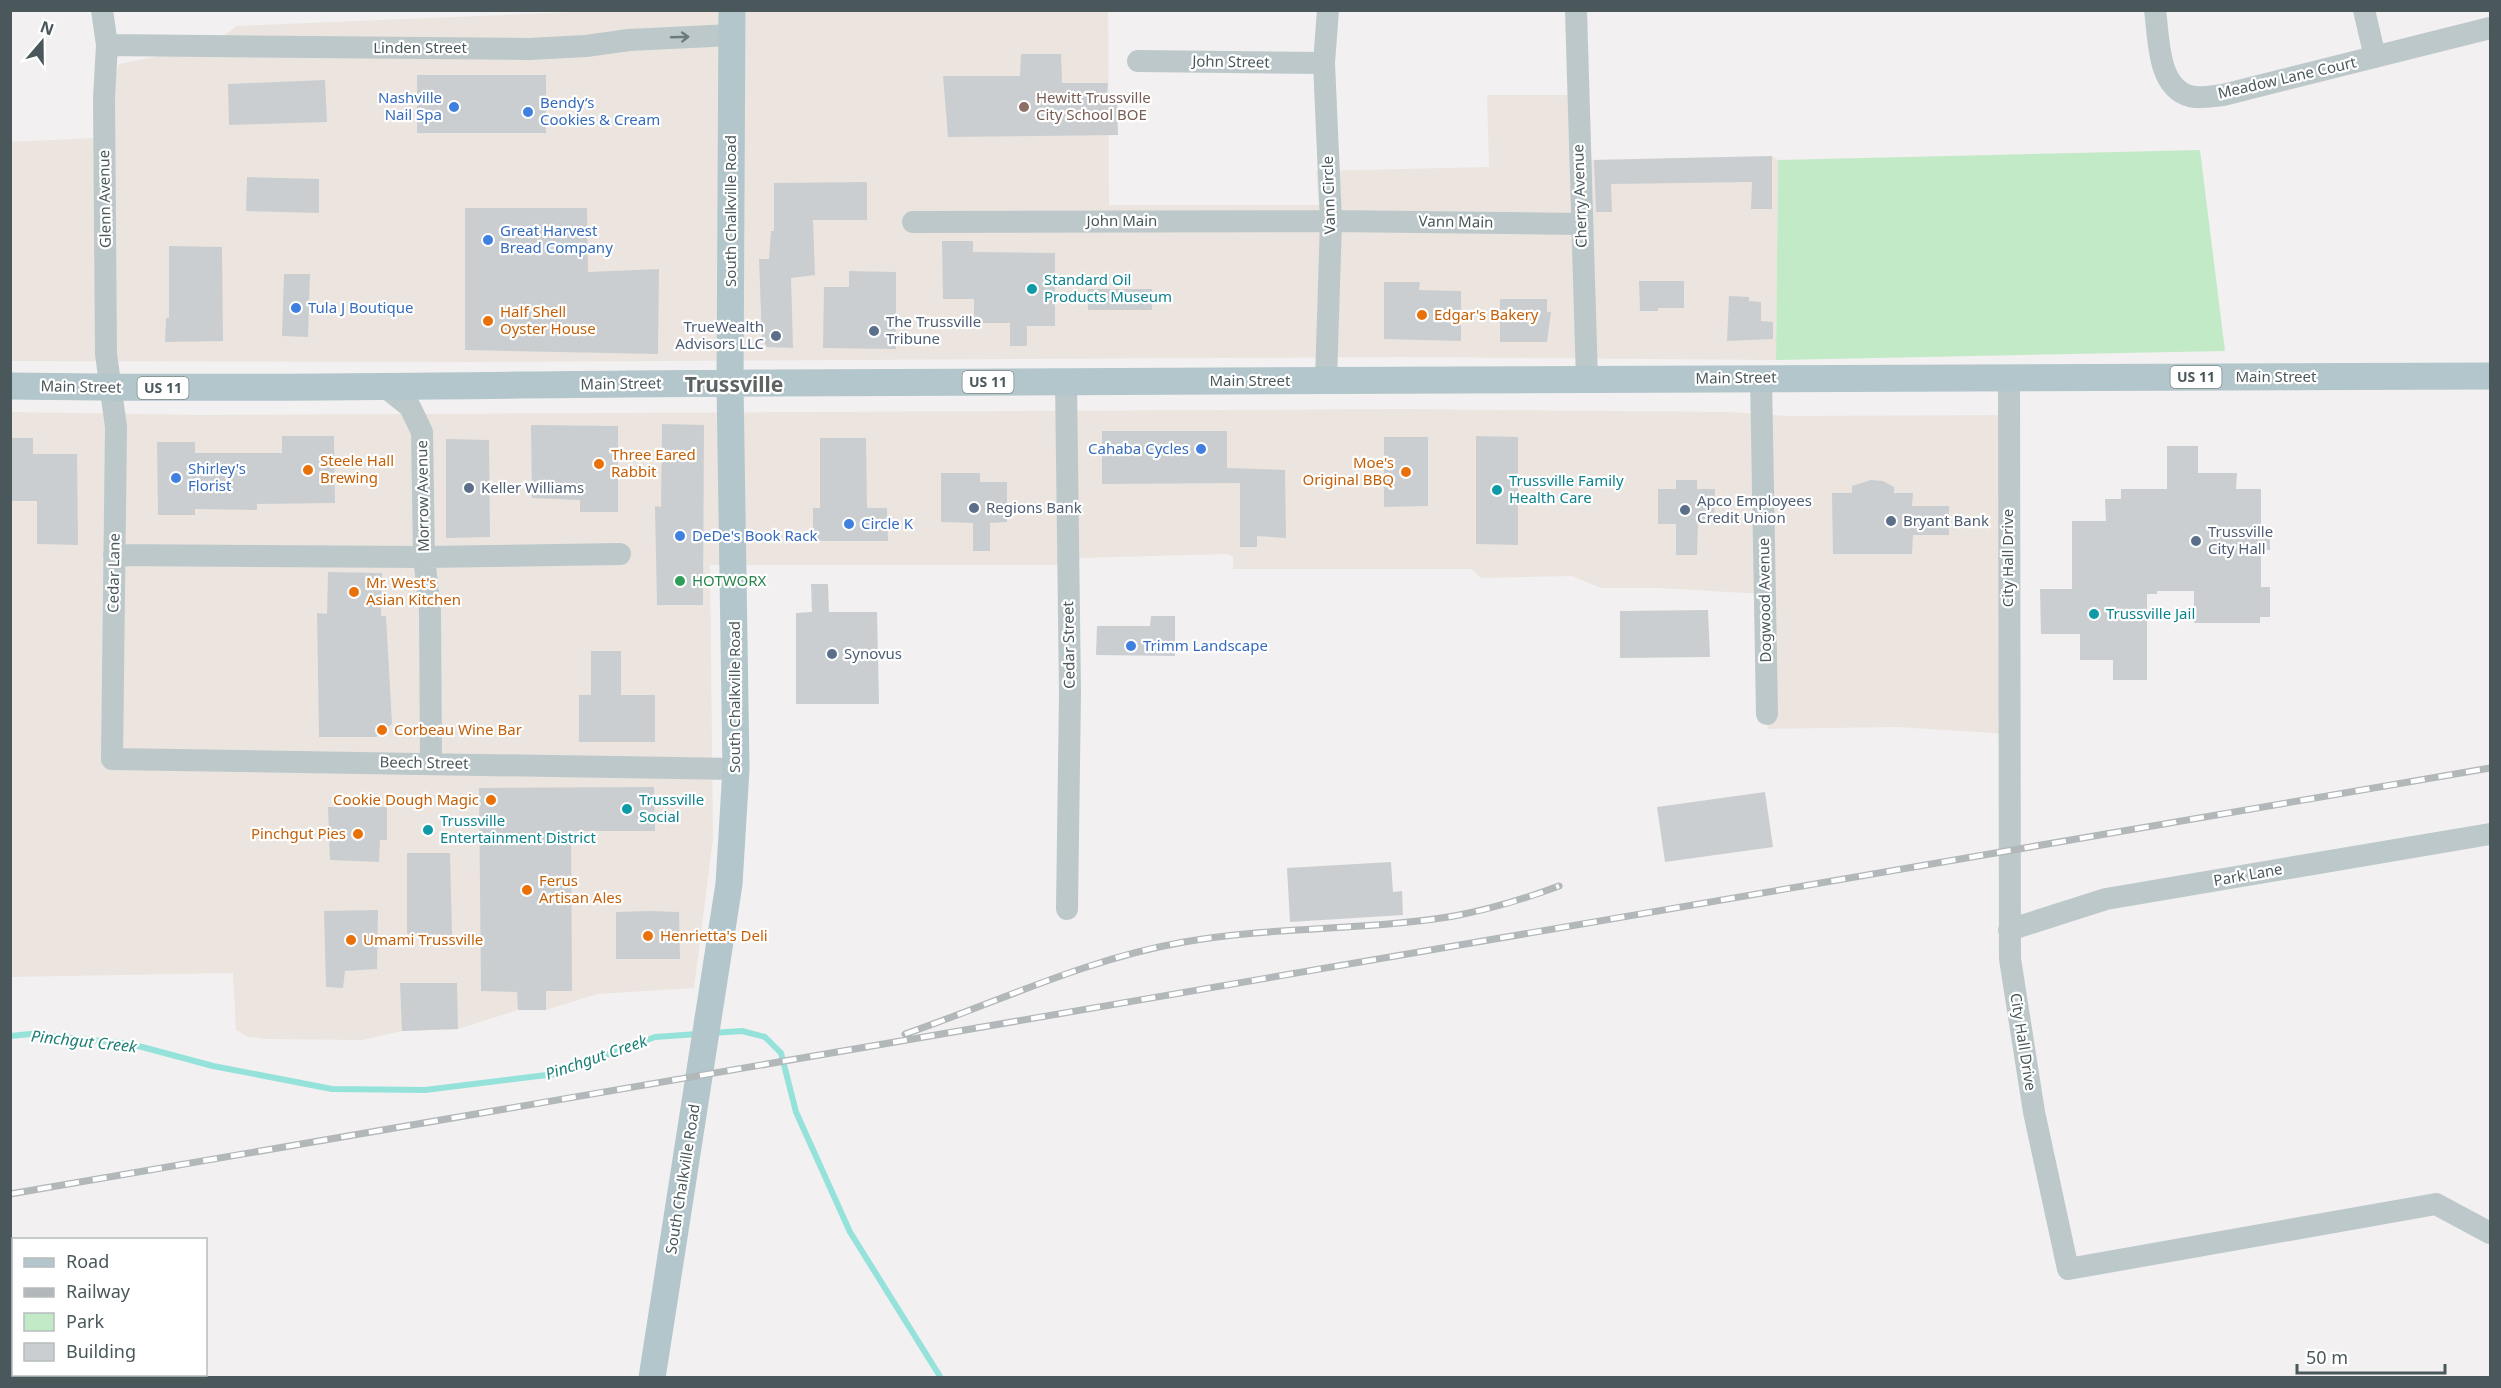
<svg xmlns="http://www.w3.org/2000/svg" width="2501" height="1388" font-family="'Noto Sans',sans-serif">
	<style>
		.commercial { fill: #ece5df }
		.green { fill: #c3eac6 }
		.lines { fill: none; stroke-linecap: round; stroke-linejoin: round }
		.stream { stroke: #95e2db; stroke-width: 6 }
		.building { fill: #caced0 }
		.minor { stroke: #bdc8cb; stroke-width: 22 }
		.major { stroke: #b2c6cb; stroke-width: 27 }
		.rail-casing { stroke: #b2b7b9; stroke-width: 7 }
		.rail { stroke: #fff; stroke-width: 4.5; stroke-dasharray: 14; stroke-linecap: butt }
		.oneway { stroke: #6c7a7d }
		.shop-dot { fill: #3f7fe0; stroke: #fff; stroke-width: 2 }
		.education-dot { fill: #8d6e63; stroke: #fff; stroke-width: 2 }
		.culture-dot { fill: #0f9aa8; stroke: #fff; stroke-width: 2 }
		.food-dot { fill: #e8710a; stroke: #fff; stroke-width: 2 }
		.service-dot { fill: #5c6f8a; stroke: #fff; stroke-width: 2 }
		.leisure-dot { fill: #2e9e5b; stroke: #fff; stroke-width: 2 }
		.labels { text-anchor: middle; stroke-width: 4.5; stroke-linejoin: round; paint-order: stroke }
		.shield { fill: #fff; stroke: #808a8c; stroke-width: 1.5 }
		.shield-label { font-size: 14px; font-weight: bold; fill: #4a585b }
		.street-label { font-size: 15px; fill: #4a585b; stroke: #fff }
		.shop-label { font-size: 15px; fill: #366cbe; stroke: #fff; text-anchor: start }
		.education-label { font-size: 15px; fill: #785e54; stroke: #fff; text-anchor: start }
		.culture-label { font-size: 15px; fill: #0d838f; stroke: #fff; text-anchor: start }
		.food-label { font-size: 15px; fill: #c56008; stroke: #fff; text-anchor: start }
		.service-label { font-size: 15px; fill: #4e5e75; stroke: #fff; text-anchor: start }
		.leisure-label { font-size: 15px; fill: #27864d; stroke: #fff; text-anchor: start }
		.water-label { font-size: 16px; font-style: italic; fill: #1b7f76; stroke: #fff }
		.district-label { font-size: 21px; font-weight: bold; fill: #5d6263; stroke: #fff }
	</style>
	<rect width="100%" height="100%" fill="#f2f0f0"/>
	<path class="commercial" d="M624 10 1108 11 1109 205H1319L1316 171 1489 167 1487 95H1571L1592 160 1772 156 1778 160 1776 360 1402 357 473 362 11 361 10 142 93 138 119 64 210 46 237 26Z
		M1401 409 1729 412 1789 416 2008 415 2009 734 1897 727 1768 729 1764 594 1658 588H1601L1572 576 1481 578 1472 569H1233V557L1227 554 1081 558 1068 565H710L713 839 694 988 597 994 546 1010H518L458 1029 402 1031 362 1040 268 1039 248 1037 236 1030 233 973 11 977 10 412 201 415Z"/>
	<path class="green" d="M2200 150 2225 351 1776 360 1778 160Z"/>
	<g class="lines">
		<path class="stream" d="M712 1033 742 1031 765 1037 781 1053 796 1112 850 1232 941 1378
			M10 1036 31 1034 131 1044 213 1066 332 1089 425 1090 555 1074 655 1037 698 1034"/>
	</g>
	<path class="building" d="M1021 54H1061L1062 83H1108L1107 96 1117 95 1118 135 948 137 943 76H1020Z
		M417 75H546V133H417Z
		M325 80 327 122 229 125 228 84Z
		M1772 156V209H1751L1752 182 1611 184 1612 212H1596L1594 160Z
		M247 177 319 179V213L246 211Z
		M867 182V220H813L815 275 791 278 793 348 767 347 762 339 759 259H769L771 231H774V183Z
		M465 208H587L588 272 659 269 658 354 465 350Z
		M942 241H973V252L1055 253V326H1027V346H1010V323H974V299H943Z
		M169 246 222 247 223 341 165 342 166 318H169Z
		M849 271 896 272V349L823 348 824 287H849Z
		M284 274H310L308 337 282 336Z
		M1639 281H1684V308H1658V311H1640Z
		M1384 282H1420L1419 290 1461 291V341L1384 339Z
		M1088 289H1152V310H1088Z
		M1729 296 1749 297V301L1761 302V321L1773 322V339L1727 341Z
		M1500 299H1547V312H1551L1547 342H1500Z
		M662 424 704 425 703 605H657L655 506 661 507Z
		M531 425 618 426V512H580V500L532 498Z
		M1102 431H1227V468L1285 470 1286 538 1257 536V547H1240V483L1102 484Z
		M282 436H334L335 503 257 504V510L195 509V515H158L157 442H195V453H282Z
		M1476 436 1518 437V545L1476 544Z
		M1384 437H1428V506L1384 507Z
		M10 438H33V454H77L78 545 37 544V501H10Z
		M820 438H866L867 508H887L888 541H813V508H820Z
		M446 439 489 440 490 537 446 538Z
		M2167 446H2198V473H2237L2236 489H2261V532H2270V550H2261V587H2270V617H2260V623H2194V591H2157V594H2147V680H2113V660H2080V634H2041L2040 589H2072V521H2106L2105 499H2121V489H2167Z
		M941 473H980V482H1007V522L990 523V551H973V523L941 522Z
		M1676 480H1697V489H1715L1714 524H1698L1697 555H1676V524H1658V489H1676Z
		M1871 480 1883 481 1894 487V493H1913L1912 506H1949V535H1913L1912 554H1833L1832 493H1852V486Z
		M328 572 382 573 381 616H386L392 724 376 737H319L317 613 327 614Z
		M811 584H828L829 612H877L879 704H796V613L812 612Z
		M1708 610 1710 657 1620 658V611Z
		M1151 616H1175V656L1096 655 1097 626H1150Z
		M591 651H621V695H655V742H579V695H591Z
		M654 787 655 831H571L572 991H546V1010H518L517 992 481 991 479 788Z
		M1765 792 1773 847 1665 862 1657 807Z
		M328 807H387V840H380L379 862 330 860Z
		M407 853H450L452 935 407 934Z
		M1391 862 1393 892 1402 891 1403 915 1290 922 1287 868Z
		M378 910 377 969 345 971 343 988 326 987 324 911Z
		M649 911 679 912 680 959H616V912Z
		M400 983H457L458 1029 402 1031Z"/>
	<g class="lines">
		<path class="minor" d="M102 10 107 45 104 98 106 354 116 427 112 759 736 769
			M1576 10 1587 381
			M2155 10C2159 38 2157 87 2190 96 2199 99 2213 96 2223 95L2490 28
			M2364 10 2375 57
			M107 45 529 49 586 46 629 40 732 35
			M1138 61 1324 63
			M913 222 1331 221 1581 224
			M2009 377 2010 959 2034 1112 2068 1269 2436 1204 2490 1233
			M1761 378 1767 714
			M1326 380 1331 221 1324 63 1328 10
			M1066 382 1070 692 1067 909
			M385 387 410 407 422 432 424 557 430 611 431 762
			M114 555 424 557 620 554
			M2009 930 2106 899 2490 834"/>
		<path class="major" d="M10 386C264 390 517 384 771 383 1344 381 1917 377 2490 376
			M652 1378 729 884 736 769 730 383 732 10"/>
		<g class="rail-casing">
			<path id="rail" d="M905 1034C998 1002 1086 959 1184 942 1273 926 1365 931 1454 916 1491 909 1524 899 1559 886
				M10 1194 2490 768"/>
		</g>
		<use href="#rail" class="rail"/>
	</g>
	<defs><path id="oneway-shaft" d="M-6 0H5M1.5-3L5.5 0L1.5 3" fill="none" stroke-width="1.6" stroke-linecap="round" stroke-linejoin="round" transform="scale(1.5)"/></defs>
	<use class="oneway" href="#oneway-shaft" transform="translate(680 37) rotate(-2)"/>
	<g class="shop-dot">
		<circle cx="454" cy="107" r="6"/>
		<circle cx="528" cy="112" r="6"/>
		<circle cx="488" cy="240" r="6"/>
		<circle cx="296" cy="308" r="6"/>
		<circle cx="1201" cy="449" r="6"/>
		<circle cx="176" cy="478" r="6"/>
		<circle cx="849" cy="524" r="6"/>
		<circle cx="680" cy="536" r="6"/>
		<circle cx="1131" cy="646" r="6"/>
	</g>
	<circle class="education-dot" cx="1024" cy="107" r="6"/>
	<g class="culture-dot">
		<circle cx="1032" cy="289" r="6"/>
		<circle cx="1497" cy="490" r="6"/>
		<circle cx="2094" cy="614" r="6"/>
		<circle cx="627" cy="809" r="6"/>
		<circle cx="428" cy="830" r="6"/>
	</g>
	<g class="food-dot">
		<circle cx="1422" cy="315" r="6"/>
		<circle cx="488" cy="321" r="6"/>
		<circle cx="599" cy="464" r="6"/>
		<circle cx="308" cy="470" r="6"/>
		<circle cx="1406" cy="472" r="6"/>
		<circle cx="354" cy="592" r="6"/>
		<circle cx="382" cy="730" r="6"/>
		<circle cx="491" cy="800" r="6"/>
		<circle cx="358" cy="834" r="6"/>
		<circle cx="527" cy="890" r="6"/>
		<circle cx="648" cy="936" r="6"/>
		<circle cx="351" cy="940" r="6"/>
	</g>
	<g class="service-dot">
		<circle cx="874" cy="331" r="6"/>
		<circle cx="776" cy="336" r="6"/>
		<circle cx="469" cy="488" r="6"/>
		<circle cx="974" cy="508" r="6"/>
		<circle cx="1685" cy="510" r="6"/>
		<circle cx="1891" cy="521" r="6"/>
		<circle cx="2196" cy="541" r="6"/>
		<circle cx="832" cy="654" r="6"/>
	</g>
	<circle class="leisure-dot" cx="680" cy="581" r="6"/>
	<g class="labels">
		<g class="shield">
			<rect x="2170.5" y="366" width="51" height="22" rx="4.5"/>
			<rect x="962.5" y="371" width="51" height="22" rx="4.5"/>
			<rect x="137.5" y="377" width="51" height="22" rx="4.5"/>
		</g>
		<g class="shield-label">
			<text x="2196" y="382">US 11</text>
			<text x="988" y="387">US 11</text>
			<text x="163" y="393">US 11</text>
		</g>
		<g class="street-label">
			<text x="420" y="53">Linden Street</text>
			<text transform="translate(1231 62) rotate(1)" y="5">John Street</text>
			<text transform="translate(2287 78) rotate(-13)" y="5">Meadow Lane Court</text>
			<text transform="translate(1329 195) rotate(-92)" y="5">Vann Circle</text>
			<text transform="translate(1580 196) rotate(-92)" y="5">Cherry Avenue</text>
			<text transform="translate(105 199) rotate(-91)" y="5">Glenn Avenue</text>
			<text transform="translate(731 211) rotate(-90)" y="5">South Chalkville Road</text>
			<text x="1122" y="226">John Main</text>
			<text transform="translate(1456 222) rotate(1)" y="5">Vann Main</text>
			<text x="2276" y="382">Main Street</text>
			<text transform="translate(1736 378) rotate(-1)" y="5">Main Street</text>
			<text x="1250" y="386">Main Street</text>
			<text transform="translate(621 384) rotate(-1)" y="5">Main Street</text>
			<text transform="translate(81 387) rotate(1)" y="5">Main Street</text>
			<text transform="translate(423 496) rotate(-91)" y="5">Morrow Avenue</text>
			<text transform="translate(2008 558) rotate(-90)" y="5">City Hall Drive</text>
			<text transform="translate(114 573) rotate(-89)" y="5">Cedar Lane</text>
			<text transform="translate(1765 600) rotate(-91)" y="5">Dogwood Avenue</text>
			<text transform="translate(1069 645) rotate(-91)" y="5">Cedar Street</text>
			<text transform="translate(735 697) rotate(-90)" y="5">South Chalkville Road</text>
			<text transform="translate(424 763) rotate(1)" y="5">Beech Street</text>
			<text transform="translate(2248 875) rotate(-10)" y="5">Park Lane</text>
			<text transform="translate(2023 1042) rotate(81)" y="5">City Hall Drive</text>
			<text transform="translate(683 1179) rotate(-81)" y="5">South Chalkville Road</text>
		</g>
		<g class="shop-label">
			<text x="442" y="103" text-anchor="end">Nashville<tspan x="442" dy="17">Nail Spa</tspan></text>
			<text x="540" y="108">Bendy’s<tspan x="540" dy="17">Cookies &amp; Cream</tspan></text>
			<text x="500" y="236">Great Harvest<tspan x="500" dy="17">Bread Company</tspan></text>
			<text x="308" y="313">Tula J Boutique</text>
			<text x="1189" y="454" text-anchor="end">Cahaba Cycles</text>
			<text x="188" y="474">Shirley's<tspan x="188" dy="17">Florist</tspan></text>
			<text x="861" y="529">Circle K</text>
			<text x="692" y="541">DeDe's Book Rack</text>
			<text x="1143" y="651">Trimm Landscape</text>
		</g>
		<g class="education-label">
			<text x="1036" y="103">Hewitt Trussville<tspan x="1036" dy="17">City School BOE</tspan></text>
		</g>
		<g class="culture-label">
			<text x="1044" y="285">Standard Oil<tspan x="1044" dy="17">Products Museum</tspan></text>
			<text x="1509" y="486">Trussville Family<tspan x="1509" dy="17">Health Care</tspan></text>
			<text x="2106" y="619">Trussville Jail</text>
			<text x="639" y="805">Trussville<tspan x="639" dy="17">Social</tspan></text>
			<text x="440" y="826">Trussville<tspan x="440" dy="17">Entertainment District</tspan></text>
		</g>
		<g class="food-label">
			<text x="500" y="317">Half Shell<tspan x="500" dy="17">Oyster House</tspan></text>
			<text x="1434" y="320">Edgar's Bakery</text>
			<text x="611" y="460">Three Eared<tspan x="611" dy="17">Rabbit</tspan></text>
			<text x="320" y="466">Steele Hall<tspan x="320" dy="17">Brewing</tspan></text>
			<text x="1394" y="468" text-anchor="end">Moe's<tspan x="1394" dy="17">Original BBQ</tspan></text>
			<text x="366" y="588">Mr. West's<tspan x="366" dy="17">Asian Kitchen</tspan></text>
			<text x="394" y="735">Corbeau Wine Bar</text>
			<text x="479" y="805" text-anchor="end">Cookie Dough Magic</text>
			<text x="346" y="839" text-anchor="end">Pinchgut Pies</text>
			<text x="539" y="886">Ferus<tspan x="539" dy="17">Artisan Ales</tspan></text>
			<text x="660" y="941">Henrietta's Deli</text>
			<text x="363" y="945">Umami Trussville</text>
		</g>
		<g class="service-label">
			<text x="886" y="327">The Trussville<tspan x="886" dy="17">Tribune</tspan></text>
			<text x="764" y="332" text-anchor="end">TrueWealth<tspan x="764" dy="17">Advisors LLC</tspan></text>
			<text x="481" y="493">Keller Williams</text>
			<text x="1697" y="506">Apco Employees<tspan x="1697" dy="17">Credit Union</tspan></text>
			<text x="986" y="513">Regions Bank</text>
			<text x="1903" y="526">Bryant Bank</text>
			<text x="2208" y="537">Trussville<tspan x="2208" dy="17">City Hall</tspan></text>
			<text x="844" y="659">Synovus</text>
		</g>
		<g class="leisure-label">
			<text x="692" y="586">HOTWORX</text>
		</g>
		<g class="water-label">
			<text transform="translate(84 1041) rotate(6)" y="6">Pinchgut Creek</text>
			<text transform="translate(596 1057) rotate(-19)" y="6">Pinchgut Creek</text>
		</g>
		<g class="district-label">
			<text x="734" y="392">Trussville</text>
		</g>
	</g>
	<rect width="2501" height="1388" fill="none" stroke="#4a585b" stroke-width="24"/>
	<rect x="12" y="1238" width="195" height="138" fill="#ffffff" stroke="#b7bcbd" stroke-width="1.5"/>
	<rect x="24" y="1258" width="30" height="9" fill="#b2c6cb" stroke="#b7bcbd" stroke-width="1.5"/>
	<text x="66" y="1268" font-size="18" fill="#4a585b">Road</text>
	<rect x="24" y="1288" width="30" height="9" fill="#b2b7b9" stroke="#b7bcbd" stroke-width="1.5"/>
	<text x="66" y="1298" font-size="18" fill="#4a585b">Railway</text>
	<rect x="24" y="1313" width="30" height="18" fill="#c3eac6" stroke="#b7bcbd" stroke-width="1.5"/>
	<text x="66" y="1328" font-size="18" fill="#4a585b">Park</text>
	<rect x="24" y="1343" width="30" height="18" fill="#caced0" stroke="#b7bcbd" stroke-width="1.5"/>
	<text x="66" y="1358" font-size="18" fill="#4a585b">Building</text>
	<g transform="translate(42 42) rotate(20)" stroke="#ffffff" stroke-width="4.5" paint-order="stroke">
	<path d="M0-4.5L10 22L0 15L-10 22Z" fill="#4a585b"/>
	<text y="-9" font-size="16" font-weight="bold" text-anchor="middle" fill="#4a585b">N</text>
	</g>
	<path d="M2297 1364v9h148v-9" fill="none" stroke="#4a585b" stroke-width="3"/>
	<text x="2306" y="1364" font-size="18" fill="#4a585b" stroke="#ffffff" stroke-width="4.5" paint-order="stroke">50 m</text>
</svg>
